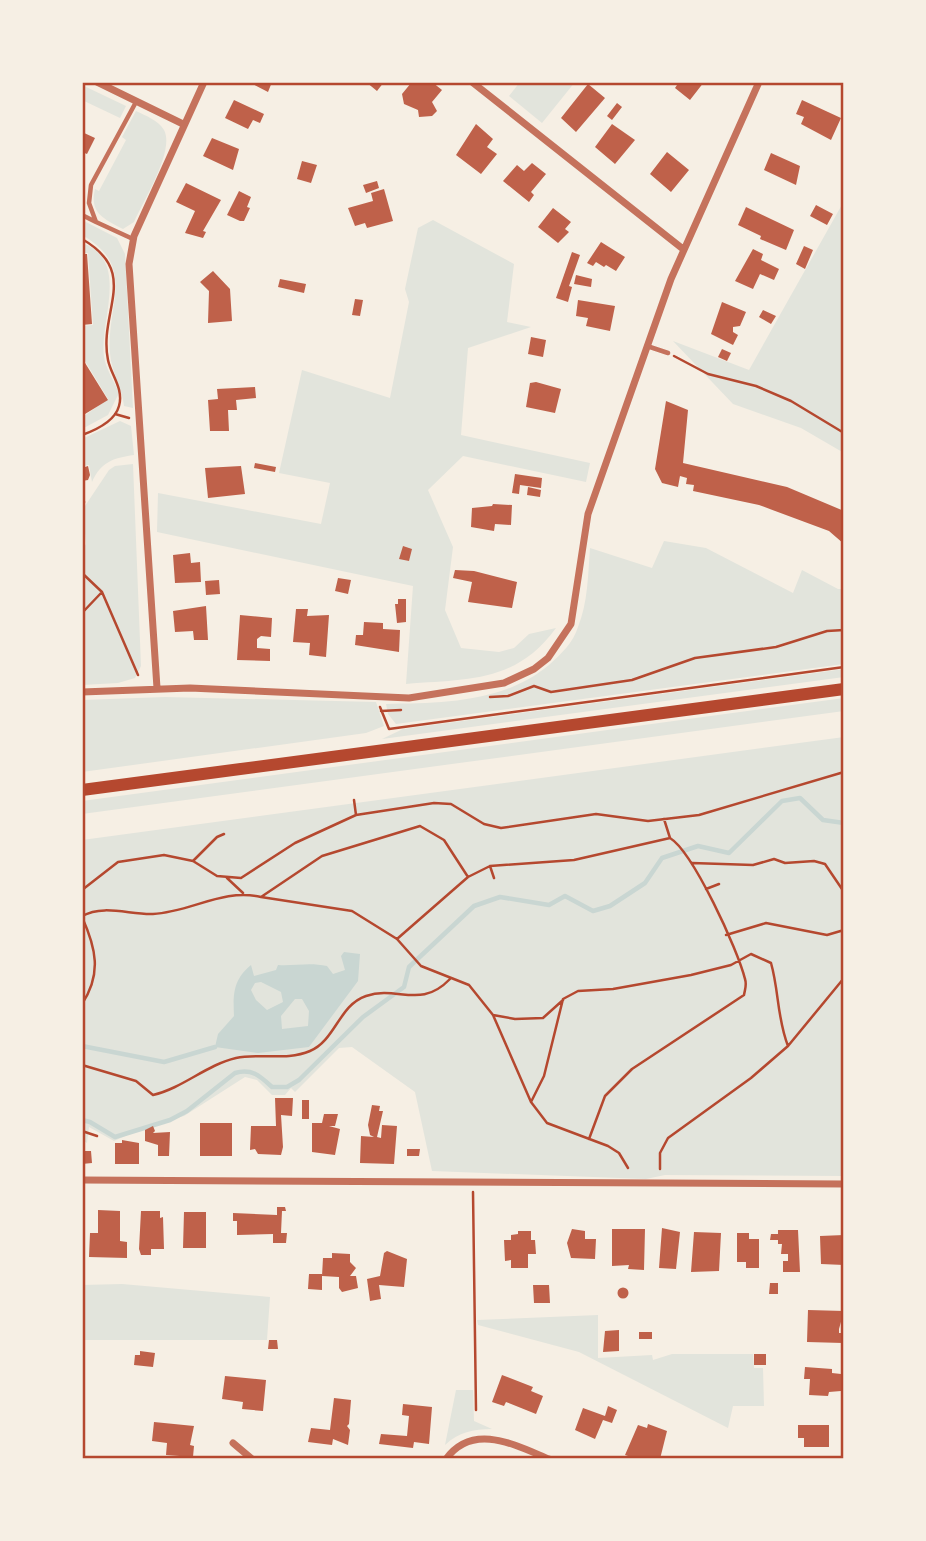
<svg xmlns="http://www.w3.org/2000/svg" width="926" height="1541" font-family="'IBM Plex Serif',serif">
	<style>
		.green { fill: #e2e4dc }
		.water { fill: #c9d6d2; fill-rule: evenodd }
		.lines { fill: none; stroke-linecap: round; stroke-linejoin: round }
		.stream { stroke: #c9d6d2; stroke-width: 4.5 }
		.building { fill: #bf614a }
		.path { stroke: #b5482f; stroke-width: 2.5 }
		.service { stroke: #c5725c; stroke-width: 4.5 }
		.minor { stroke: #c5725c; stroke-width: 7 }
		.secondary { stroke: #b5482f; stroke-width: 12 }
		.neatline { fill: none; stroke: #b5482f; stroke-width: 2.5 }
	</style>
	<rect width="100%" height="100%" fill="#f6efe4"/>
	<path class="green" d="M520 82H575L542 123 509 96Z
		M82 85 126 106 120 118 82 100Z
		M136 111C146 116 158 120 164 130 175 150 144 200 134 222L123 229C104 219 89 213 95 189L99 191 126 140 122 137Z
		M844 201V453L801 428 733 404 673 341 749 370Z
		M82 220 117 238 125 254 133 408 124 406C122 387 111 371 110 353 106 305 138 267 82 235Z
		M433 220 514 264 507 322 531 327 468 348 461 435 590 463 586 482 463 456 428 490 453 547 445 610 461 648 499 652 514 648 529 634 556 628C516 683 468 679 406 684L413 586 157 532 158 493 321 524 330 483 279 473 302 370 390 398 409 302 405 289 418 228Z
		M82 243C131 260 99 321 104 357 106 369 114 381 119 393L108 415 82 429V413L84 416 108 399 82 356V326L93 325 88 253H83Z
		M120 421 131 426 134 455C113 458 101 462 92 482L89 465 82 466V439Z
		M133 464 141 666 135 678 118 683 82 685V551L86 544 83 509 109 470 115 466Z
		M664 541 706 548 793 593 802 570 838 589H844V664L396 724 388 714 386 704C443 703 503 703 549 665 561 654 573 643 578 627 588 602 588 575 590 548L652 568Z
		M844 669V677L382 739 403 729Z
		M165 697 376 702 384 726 366 733 82 772V700Z
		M844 698V711L82 814V801Z
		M844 737V1176L665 1175 646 1179 432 1171 415 1092 352 1047 339 1048 295 1092 291 1088 285 1095H272L257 1080 245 1077 184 1116 153 1124 114 1141 89 1127 87 1143 82 1140V840Z
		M122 1284 270 1297 267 1340H82V1285Z
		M598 1315V1358L652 1355 653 1360 672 1354H753L754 1368H763L764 1406H733L728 1428 579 1352 478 1325 477 1320Z
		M456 1390H473L474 1421 492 1429C473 1429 459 1432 445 1445Z"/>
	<path class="water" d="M344 952 360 954 358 981 309 1047 258 1053 215 1047 218 1034 234 1016C233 994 233 980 251 965L254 976 276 970 278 965C296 966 309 962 327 966L333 974 345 970 341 956ZM261 982 281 992 283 1002 267 1010 256 1000 251 990 255 983ZM295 999H302L309 1011 308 1026 282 1029 281 1016Z"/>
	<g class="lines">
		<path class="stream" d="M82 1046 164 1062 215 1047
			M82 1120 90 1122 115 1137 170 1120 187 1111 235 1073C252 1068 260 1076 272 1087H287L299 1080 363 1017 404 987 409 967 474 906 500 897 549 905 565 896 593 911 610 906 645 883 662 858 698 846 729 853 782 801 800 798 823 820 844 823"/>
	</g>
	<path class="building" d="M249 82H272L268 92Z
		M360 82H384L377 91 366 82 364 85Z
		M432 82 442 90 432 102 437 111 432 116 419 117 418 110 404 104 402 94 411 83Z
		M679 82H704L690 100 675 88Z
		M588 84 605 98 576 132 561 118Z
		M234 100 264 114 260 123 253 120 248 129 225 118Z
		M802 100 841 118 831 140 801 124 804 117 796 114Z
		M617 103 622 107 612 120 607 116Z
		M476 124 493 139 487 147 497 154 481 174 456 155Z
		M612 124 635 140 615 164 595 147Z
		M82 132 95 138 87 154 82 152Z
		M212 138 239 149 233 170 203 156Z
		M667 152 689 170 671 192 650 174Z
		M771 153 800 166 796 185 764 170Z
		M302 161 317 165 311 183 297 179Z
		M532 163 546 174 531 192 534 195 529 202 503 181 517 165 524 171Z
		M377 181 379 188 366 193 363 185Z
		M186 183 221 200 203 231 206 232 203 238 185 233 195 211 176 202Z
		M384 189 393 221 367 228 365 223 355 226 348 208 373 201 371 193Z
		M239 191 251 197 247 207 250 208 244 221H240L227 215Z
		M816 205 833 214 827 225 810 216Z
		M746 207 794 230 786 250 760 239 761 236 738 225Z
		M553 208 571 222 565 229 569 232 558 243 538 227Z
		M601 242 625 257 616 271 606 265 604 267 596 262 593 266 587 263Z
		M804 246 813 250 805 269 796 264Z
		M753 249 763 254 761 260 779 269 774 280 760 274 753 289 735 281Z
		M572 252 580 255 569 286 572 287 568 302 556 298Z
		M82 254H87L92 324 82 325Z
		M213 271 230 289 232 321 208 323 209 291 200 282Z
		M576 275 592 279 591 287 574 284Z
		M280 279 306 284 304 293 278 287Z
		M355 299 363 300 360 316 352 315Z
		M578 300 615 306 610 331 586 326 588 318 576 316Z
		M722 302 746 312 740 326 733 327V332L738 335 733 345 711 334Z
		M763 310 776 316 771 324 759 317Z
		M531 337 546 340 543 357 528 354Z
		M722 349 731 353 727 361 718 357Z
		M82 358 108 400 85 414 82 410Z
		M536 382 561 389 555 413 526 407 530 383Z
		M255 387 256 398 236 400 237 410H228L229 431H210L208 400 218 399 217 389Z
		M666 401 688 410 683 463 787 487 844 511V544L829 531 759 505 693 491 694 485 686 484 687 478 680 476 678 487 662 483 655 469Z
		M255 463 276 467 275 472 254 468Z
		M88 466 90 475 88 480 82 481V468Z
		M241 466 245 494 208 498 205 468Z
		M515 474 542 478 541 488 520 485 519 494 512 493Z
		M528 487 541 490 540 497 527 495Z
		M493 504 512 505 511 525 495 524 494 531 471 527 472 508 492 506Z
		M403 546 412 549 409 561 399 559Z
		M190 553 191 563 200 562 201 582 175 583 173 555Z
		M455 570 474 571 517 582 512 608 468 602 472 582 453 578Z
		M338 578 351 580 348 594 335 591Z
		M219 580 220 594 206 595 205 581Z
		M398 599H406V622L397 623 395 604H398Z
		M206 606 208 640H194L193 631 175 632 173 611Z
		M296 609H308L307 616 329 615 326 657 309 655 310 643 293 642Z
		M240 615 272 618 271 637 261 636 257 639V648L270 649V661L237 660Z
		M364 622 383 623V629L400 630 399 652 355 645 356 635H363Z
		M275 1098H293L292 1116 281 1115 283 1147 281 1155 258 1154 255 1149 250 1150 251 1126H276Z
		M302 1100H309V1119H302Z
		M372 1105 380 1106 379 1111H383L377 1137 381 1138 382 1125 397 1126 394 1164 360 1163 361 1136 374 1137 370 1135 368 1125Z
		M324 1114H338L335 1126H329L340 1129 335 1155 312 1152V1123H322Z
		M200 1123H232V1156H200Z
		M153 1126 155 1131 153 1133 170 1132 169 1156H158V1145L145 1141V1130Z
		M122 1140 139 1143V1164H115V1143H122Z
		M407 1149H420L419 1156H407Z
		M82 1151H91L92 1163 82 1164Z
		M277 1207H285L286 1211H282L281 1233H287L286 1243H273V1234L237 1235V1221H233V1213L277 1215Z
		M98 1210 120 1211V1241L127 1242V1258L89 1257 90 1233H98Z
		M141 1211H160V1218L163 1217 164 1249H151V1255H141L139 1249Z
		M184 1212H206V1248H183Z
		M662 1228 680 1232 676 1269 659 1268Z
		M572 1229 585 1231V1239H596L595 1259 571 1258 567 1243Z
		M612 1229H645L644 1270 628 1269 629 1265 612 1266Z
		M778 1230H798L800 1272H783V1261H788V1254H781L782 1244H778V1240H770L771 1234H778Z
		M518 1231H531V1240H535L536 1254H528V1268H511V1260L505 1261 504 1240H511V1235L518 1234Z
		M694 1232 721 1233 719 1271 691 1272Z
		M737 1233H749V1239H759V1268H746V1262H737Z
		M844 1235V1265L821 1264 820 1236Z
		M387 1251 407 1259 404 1287 379 1285 381 1299 370 1301 367 1279 380 1276 384 1253Z
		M332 1253 350 1254V1262L356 1268 350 1276H356L358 1288 342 1292 339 1288V1277L322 1276 323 1258H332Z
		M309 1274H322V1290L308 1289Z
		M770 1283H778V1294H769Z
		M533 1285H549L550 1303H534Z
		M617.5 1293a5.5 5.5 0 1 1 11 0a5.5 5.5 0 1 1-11 0Z
		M808 1310 844 1311 839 1329V1333H843V1343L807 1342Z
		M619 1330V1351L603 1352 605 1331Z
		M639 1332H652V1339H639Z
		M269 1340H277L278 1349H268Z
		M140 1351 155 1353 153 1367 134 1365 135 1355H140Z
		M754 1354H766V1365H754Z
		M805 1367 832 1369V1373L841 1374V1391L829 1392 828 1396 809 1395 810 1379H804Z
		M502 1375 533 1387 531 1391 543 1396 536 1414 506 1402 504 1406 492 1402Z
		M225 1376 266 1380 263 1411 242 1409 243 1402 222 1399Z
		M334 1398 351 1400 349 1424 347 1426 350 1430 348 1445 333 1439 332 1445 308 1442 311 1428 330 1430Z
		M403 1404 432 1407 429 1444 414 1442 413 1448 379 1444 381 1434 407 1436 409 1416 402 1415Z
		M608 1406 617 1410 612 1423 603 1420 595 1439 575 1430 583 1408 605 1416Z
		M154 1422 194 1426 190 1445 194 1446 193 1457 166 1455 167 1443 152 1441Z
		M648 1424 667 1431 660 1459H637L625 1455 638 1425 647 1428Z
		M798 1425H829V1447H804V1438H798Z"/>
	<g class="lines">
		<path class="path" d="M82 239C141 273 98 311 108 360 111 375 124 389 119 406 115 421 96 430 82 435
			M674 356 708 374 756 386 791 401 844 433
			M115 414 129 418
			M82 504 84 502
			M82 537V547
			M82 573 102 592 82 613
			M102 592 138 675
			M490 697 508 696 534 686 551 692 632 680 695 658 776 647 827 631 844 630
			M380 707 389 729 844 667
			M381 711 401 710
			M354 800 356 815
			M664 819 670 838
			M193 861 217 837 224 834
			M692 863 753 865 774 859 785 863 814 861 825 864 844 892
			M490 866 494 878
			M227 878 243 893
			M706 889 719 884
			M82 890 118 862 164 855 193 861 217 876 241 878 295 843 356 815 434 803 451 804 484 824 501 828 596 814 648 821 699 815 844 772
			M261 897 352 911 397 939 421 966 469 985 493 1015 531 1102 547 1123 608 1146 619 1153 628 1168
			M82 916C104 904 130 915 153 914 191 912 223 888 261 897L322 856 420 826 444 840 468 877 490 866 574 860 670 838C693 852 738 950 745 979 747 985 745 989 744 995L632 1069 605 1096 589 1139
			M82 917C96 948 102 974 82 1004
			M726 935 766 923 827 935 844 930
			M397 939 468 877
			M493 1015 515 1019 543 1018 563 1000
			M82 1065 136 1081 153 1095C183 1088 206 1065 236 1058 260 1053 287 1061 310 1051 335 1041 339 1005 366 996 398 985 420 1010 450 979
			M531 1102 544 1076 563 999 578 991 613 989 691 975 731 965 751 954 771 963C779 991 777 1018 788 1046
			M82 1131 97 1136
			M660 1169V1153L668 1138 751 1078 788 1046 844 978
			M473 1192 476 1410"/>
		<path class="service" d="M82 215 96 222
			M133 239 96 222 89 203 91 185 136 102
			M647 346 668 353"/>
		<path class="minor" d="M97 82 183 124
			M472 82 683 249
			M157 688 129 264 134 236 204 82
			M82 692 190 688 409 698 504 683 534 669 548 658 571 624 588 514 671 279 759 82
			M82 1180 844 1184
			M233 1443 252 1459
			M446 1459C473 1422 515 1445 549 1459"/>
		<path class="secondary" d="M82 790 844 689"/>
	</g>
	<rect width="926" height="1541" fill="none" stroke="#f6efe4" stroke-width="168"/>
	<rect x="84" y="84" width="758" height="1373" class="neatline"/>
</svg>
